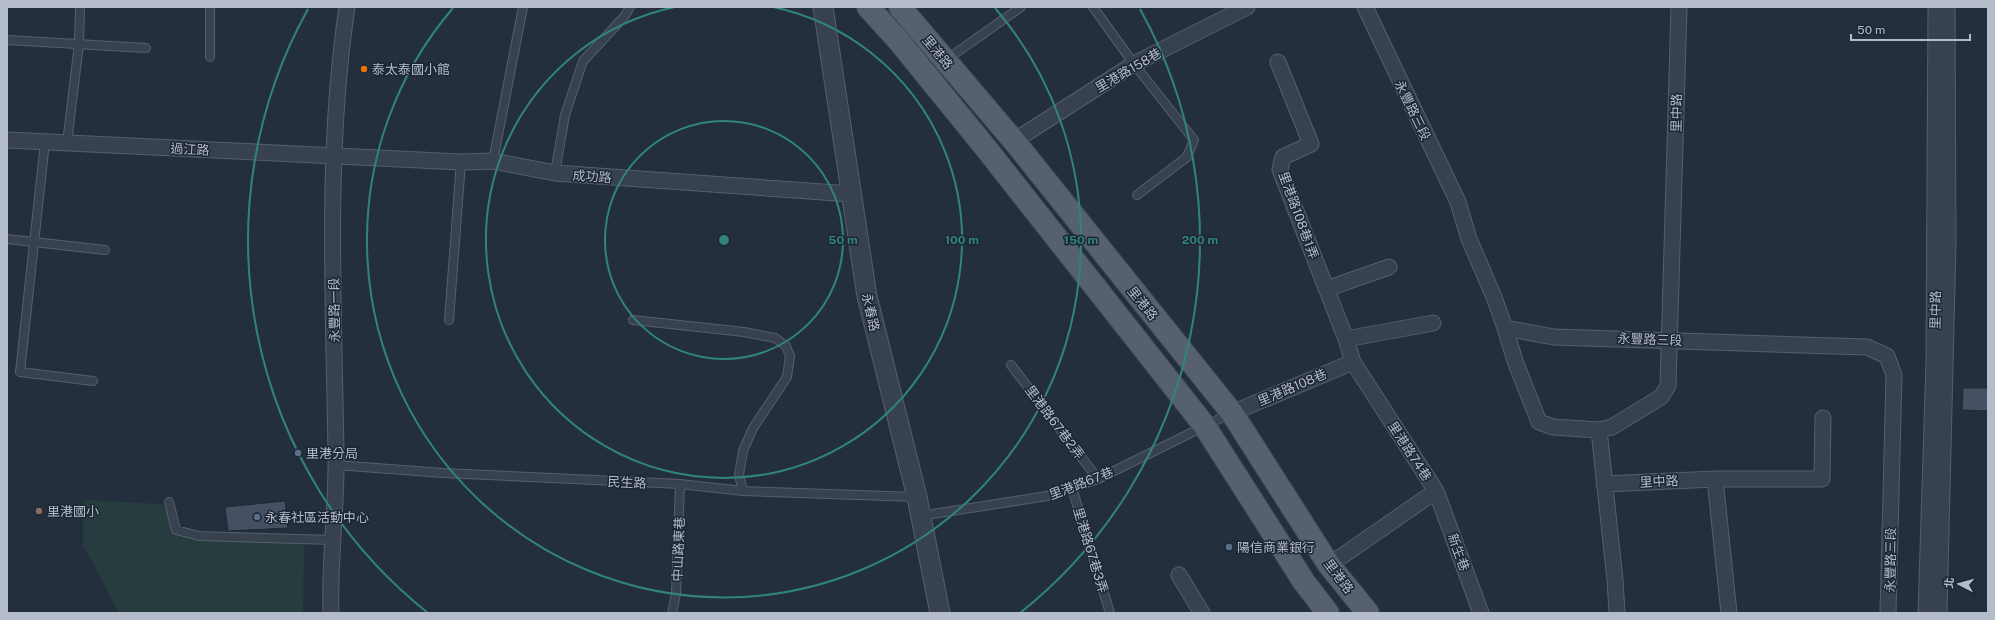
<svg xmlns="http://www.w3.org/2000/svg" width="1995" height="620" font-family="'Public Sans','Noto Sans TC',sans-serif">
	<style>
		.green { fill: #263c3f }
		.building { fill: #455162; stroke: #1f2835 }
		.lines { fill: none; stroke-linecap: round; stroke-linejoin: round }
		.service-casing { stroke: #565f6c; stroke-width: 10 }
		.minor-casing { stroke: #565f6c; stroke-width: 17 }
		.tertiary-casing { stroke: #565f6c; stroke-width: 21 }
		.primary-casing { stroke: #414a57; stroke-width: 24 }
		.service { stroke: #38414e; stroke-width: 8 }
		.minor { stroke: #38414e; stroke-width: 15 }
		.tertiary { stroke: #38414e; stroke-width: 19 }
		.primary { stroke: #56606e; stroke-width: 22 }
		.ring { fill: none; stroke: #308480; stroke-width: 2 }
		.food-dot { fill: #e8710a; stroke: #1d2633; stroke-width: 1.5 }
		.service-dot { fill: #5c6f8a; stroke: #1d2633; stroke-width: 1.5 }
		.education-dot { fill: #8d6e63; stroke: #1d2633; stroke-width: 1.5 }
		.labels { text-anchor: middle; stroke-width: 3; stroke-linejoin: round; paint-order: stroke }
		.street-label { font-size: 13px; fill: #b4bcc9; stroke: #1d2633 }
		.poi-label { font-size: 13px; fill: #b4bcc9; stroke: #1d2633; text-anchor: start }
		.centre { fill: #308480; stroke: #1d2633; stroke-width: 2 }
		.ring-label { font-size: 12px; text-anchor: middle; font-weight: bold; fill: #308480; stroke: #1d2633; stroke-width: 3; stroke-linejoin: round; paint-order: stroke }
	</style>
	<rect width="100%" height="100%" fill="#242f3e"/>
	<path class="green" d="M84 500 162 504 186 535 304 544 303 613H119L83 545Z"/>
	<path class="building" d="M1963 388H1988V411L1962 410Z
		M285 501 288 528 228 531 225 507Z"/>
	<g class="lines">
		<g class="service-casing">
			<path id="service" d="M210 7V57
				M1093 7 1134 64 1194 140 1187 157 1137 195
				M7 40 146 48
				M946 60 1021 7
				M45 142 20 372 93 381
				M67 143 79 44 80 7
				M493 161 523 7
				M555 173 565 115 583 61 624 17 630 7
				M7 239 105 250
				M449 320 461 162
				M633 320 744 332 775 338 786 346 790 356 787 377 753 428 743 451 739 475 743 491
				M1011 365 1098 479
				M336 465 443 473 680 484 743 491 917 497
				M1072 488 1110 613
				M169 502 176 530 199 536 334 540
				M920 516 1047 496 1098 479 1231 413
				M672 613 676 594 680 484"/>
		</g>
		<g class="minor-casing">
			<path id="minor" d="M1365 7 1458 202 1469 239 1494 297 1505 328 1554 337 1867 347 1887 356 1894 375 1888 613
				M1278 62 1311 144 1283 157 1280 170 1346 339 1353 362 1436 491 1481 613
				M7 140 461 162 493 161 555 173 851 194
				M1014 141 1134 64 1247 7
				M1326 289 1389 267
				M1505 328 1515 361 1539 422 1553 427 1599 430 1612 427 1661 397 1668 386 1679 7
				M1346 339 1433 323
				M1232 413 1353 362
				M1599 430 1615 580 1617 613
				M1715 479 1729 613
				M1604 484 1715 479H1822L1823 418
				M1329 565 1436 491
				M1179 575 1202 613
				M331 613C329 560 337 507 336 455 334 306 325 154 347 7
				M1926 613 1934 362 1936 7
				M1939 613 1948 244 1947 7"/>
		</g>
		<g class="tertiary-casing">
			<path id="tertiary" d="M823 7 867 296 917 497 940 613"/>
		</g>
		<g class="primary-casing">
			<path id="primary" d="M868 7 898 40 985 147 1204 425 1304 582 1328 613
				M900 7 1014 141 1232 413 1329 565 1368 613"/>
		</g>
		<use href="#service" class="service"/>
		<use href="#minor" class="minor"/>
		<use href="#tertiary" class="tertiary"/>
		<use href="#primary" class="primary"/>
	</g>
	<g class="ring">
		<circle cx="724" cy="240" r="119"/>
		<path d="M773 7A238 238 0 1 1 675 7"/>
		<path d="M995 8A357 357 0 1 1 453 8"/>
		<path d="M428 613A476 476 0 0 1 308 9M1140 9A476 476 0 0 1 1020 613"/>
	</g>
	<circle class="food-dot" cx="364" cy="69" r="4"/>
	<g class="service-dot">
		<circle cx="298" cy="453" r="4"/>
		<circle cx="257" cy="517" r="4"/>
		<circle cx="1229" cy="547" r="4"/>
	</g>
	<circle class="education-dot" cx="39" cy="511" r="4"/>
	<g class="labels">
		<g class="street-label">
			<text transform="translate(938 52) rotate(50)" y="5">里港路</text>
			<text transform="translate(1128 70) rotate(-30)" y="5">里港路158巷</text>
			<text transform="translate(1413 110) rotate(64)" y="5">永豐路三段</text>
			<text transform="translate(1676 113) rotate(-89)" y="5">里中路</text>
			<text transform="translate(190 149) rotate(3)" y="5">過江路</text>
			<text transform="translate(592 176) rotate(4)" y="5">成功路</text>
			<text transform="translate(1299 215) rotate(70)" y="5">里港路108巷1弄</text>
			<text transform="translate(1143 303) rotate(51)" y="5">里港路</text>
			<text transform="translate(334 310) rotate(-91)" y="5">永豐路一段</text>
			<text transform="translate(1935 310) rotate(-89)" y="5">里中路</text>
			<text transform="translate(871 312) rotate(77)" y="5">永春路</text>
			<text transform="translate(1650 339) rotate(2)" y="5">永豐路三段</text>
			<text transform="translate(1292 387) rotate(-23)" y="5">里港路108巷</text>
			<text transform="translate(1055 422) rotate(53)" y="5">里港路67巷2弄</text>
			<text transform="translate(1410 451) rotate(57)" y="5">里港路74巷</text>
			<text transform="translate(1659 481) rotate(-3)" y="5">里中路</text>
			<text transform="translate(627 482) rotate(3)" y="5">民生路</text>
			<text transform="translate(1081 483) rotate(-21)" y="5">里港路67巷</text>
			<text transform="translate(678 549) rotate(-88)" y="5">中山路東巷</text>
			<text transform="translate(1091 550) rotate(73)" y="5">里港路67巷3弄</text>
			<text transform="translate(1459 552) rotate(70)" y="5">新生巷</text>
			<text transform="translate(1890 560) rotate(-89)" y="5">永豐路三段</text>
			<text transform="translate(1339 576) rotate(53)" y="5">里港路</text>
		</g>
		<g class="poi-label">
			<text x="372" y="74">泰太泰國小館</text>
			<text x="306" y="458">里港分局</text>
			<text x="47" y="516">里港國小</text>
			<text x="265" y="522">永春社區活動中心</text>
			<text x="1237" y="552">陽信商業銀行</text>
		</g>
	</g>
	<circle cx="724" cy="240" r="6" class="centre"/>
	<g class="ring-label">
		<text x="843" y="244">50 m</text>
		<text x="962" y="244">100 m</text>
		<text x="1081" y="244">150 m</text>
		<text x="1200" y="244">200 m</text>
	</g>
	<rect width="1995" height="620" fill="none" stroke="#b4bcc9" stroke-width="16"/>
	<g transform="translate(1959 584) rotate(276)" stroke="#1d2633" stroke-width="3" paint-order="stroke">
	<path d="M0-3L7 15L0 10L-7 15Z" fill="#b4bcc9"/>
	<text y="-6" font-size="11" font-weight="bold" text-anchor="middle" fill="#b4bcc9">北</text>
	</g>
	<path d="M1851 34v6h119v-6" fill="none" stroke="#b4bcc9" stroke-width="2"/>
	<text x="1857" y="34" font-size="12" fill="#b4bcc9" stroke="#1d2633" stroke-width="3" paint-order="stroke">50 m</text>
</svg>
